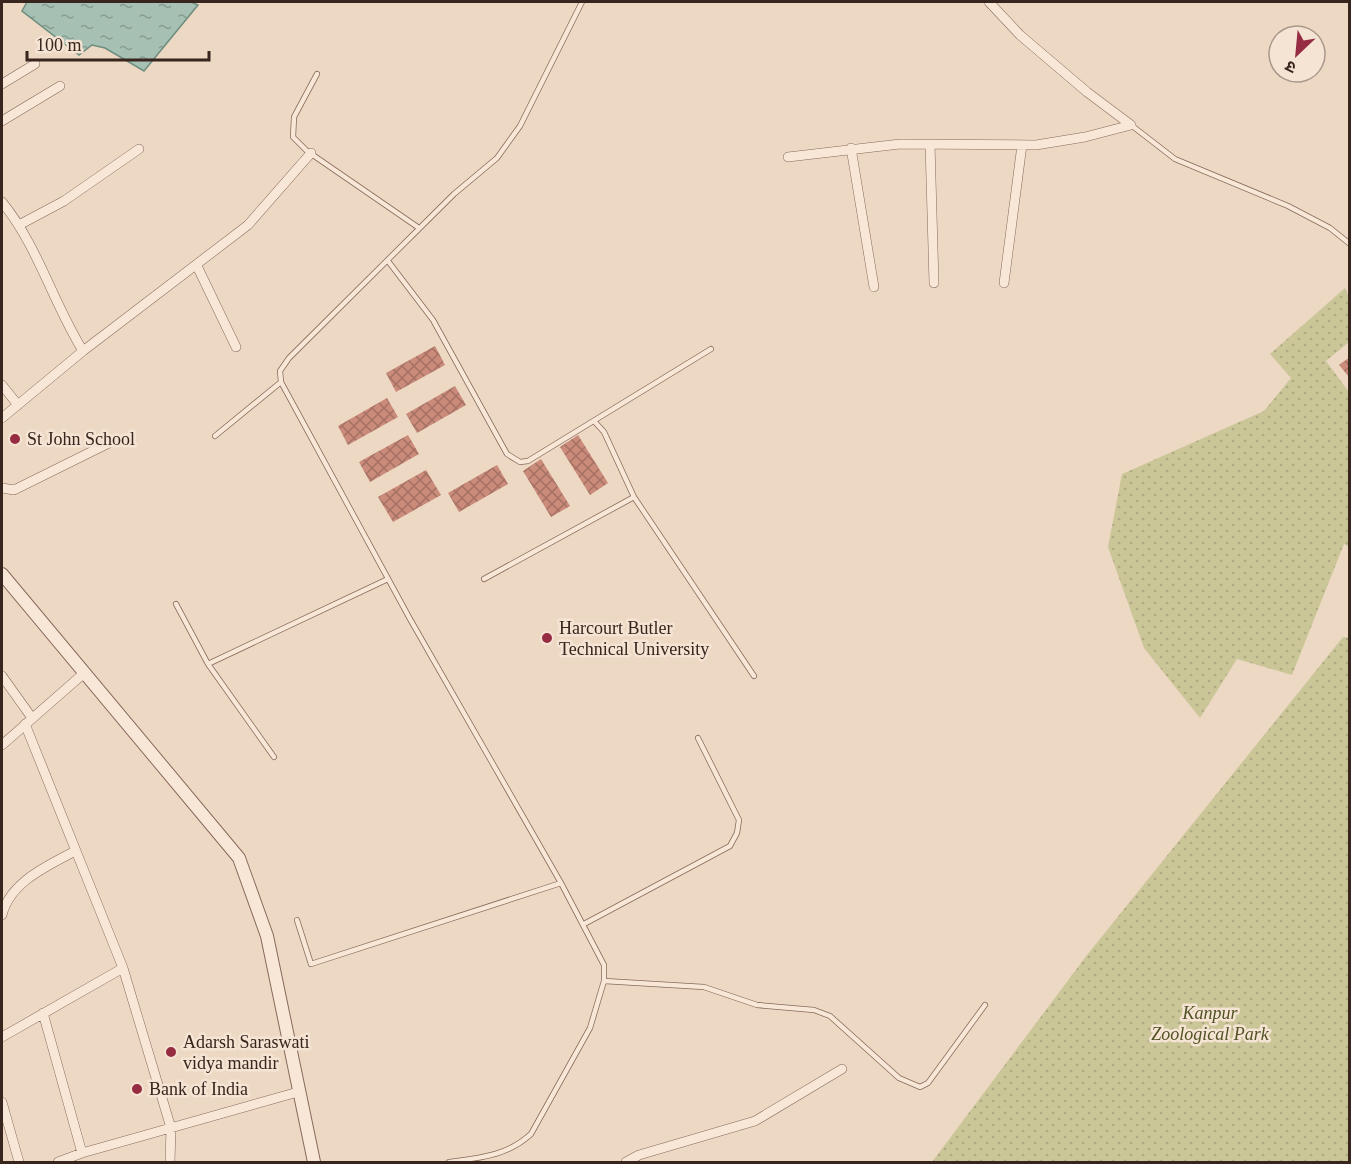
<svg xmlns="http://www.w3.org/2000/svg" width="1351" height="1164" font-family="'Times New Roman','Noto Sans Devanagari',serif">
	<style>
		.park { fill: url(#park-dots) }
		.water { fill: url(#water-ripples); stroke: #6d8e7f; stroke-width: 1.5 }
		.building { fill: url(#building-cross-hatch) }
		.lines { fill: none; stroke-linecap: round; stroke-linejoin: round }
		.service-casing { stroke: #87695b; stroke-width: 6 }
		.minor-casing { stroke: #87695b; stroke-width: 10 }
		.tertiary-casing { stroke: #87695b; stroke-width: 14 }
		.service { stroke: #f8e7d7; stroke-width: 4.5 }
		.minor { stroke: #f8e7d7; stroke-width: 9 }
		.tertiary { stroke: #f8e7d7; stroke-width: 12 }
		.poi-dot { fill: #952c42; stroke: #f5e4d3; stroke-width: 2 }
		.labels { text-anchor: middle; stroke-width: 5; stroke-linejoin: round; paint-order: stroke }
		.poi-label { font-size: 18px; fill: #37251e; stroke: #f5e4d3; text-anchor: start }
		.park-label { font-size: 18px; font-style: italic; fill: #515325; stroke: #f5e4d3 }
	</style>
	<defs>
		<pattern id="park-dots" width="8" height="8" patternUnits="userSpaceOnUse" patternTransform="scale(1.5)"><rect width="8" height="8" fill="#cbc698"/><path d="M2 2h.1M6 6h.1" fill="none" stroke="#afaa83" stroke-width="1.8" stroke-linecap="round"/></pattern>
		<pattern id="water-ripples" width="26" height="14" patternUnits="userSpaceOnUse" patternTransform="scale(1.5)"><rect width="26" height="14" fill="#a6c0b3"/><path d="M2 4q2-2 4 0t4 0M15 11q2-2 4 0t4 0" fill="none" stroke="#889c91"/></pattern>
		<pattern id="building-cross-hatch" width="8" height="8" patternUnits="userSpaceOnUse" patternTransform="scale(1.5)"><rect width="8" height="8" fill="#ca8b7a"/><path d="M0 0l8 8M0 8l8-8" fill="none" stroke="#a57163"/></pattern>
	</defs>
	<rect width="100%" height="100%" fill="#edd8c4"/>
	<path class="park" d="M1345 288 1349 297V342L1326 361 1349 392V547L1344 544 1292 675 1237 659 1200 718 1144 648 1108 547 1122 474 1264 411 1291 378 1270 354Z
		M1343 637 1350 638 1349 1162H932L1087 955Z"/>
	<path class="water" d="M27 2H191L198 5 144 71 105 48 92 45 79 55 22 11Z"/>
	<path class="building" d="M435 346 445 365 396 392 386 373Z
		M1350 357V378L1339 365Z
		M455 386 466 405 417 433 406 414Z
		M387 398 398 417 348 445 338 426Z
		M408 435 419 454 370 482 359 462Z
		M578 435 608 483 590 495 560 447Z
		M541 459 570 506 551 517 523 471Z
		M497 465 508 484 459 512 448 493Z
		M426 470 441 495 393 522 378 497Z"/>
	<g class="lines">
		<g class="service-casing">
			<path id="service" d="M317 74 294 117 293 137 307 151 419 228
				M1131 125 1175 159 1288 206 1330 228 1350 244
				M388 261 433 320 507 454 520 462 528 461 711 349
				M594 421 604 432 634 497 754 676
				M215 436 281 382
				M484 579 634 497
				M176 604 208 664
				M274 757 208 664 388 579
				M297 920 311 964 561 883
				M584 924 730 846 737 833 739 820 698 738
				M604 981 704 987 757 1005 814 1010 830 1016 899 1078 920 1087 928 1083 985 1005
				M449 1162C480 1158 507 1156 531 1134L590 1028 604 981V965L561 883 410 619 281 382 280 371 289 358 454 194 497 158 520 126 582 2"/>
		</g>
		<g class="minor-casing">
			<path id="minor" d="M2 84 35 64
				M2 121 60 86
				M930 144 934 283
				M851 148 874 287
				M788 157 900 144 1036 145 1085 137 1131 125 1087 92 1020 35 989 2
				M2 202C38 246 53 303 83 351
				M19 225 64 201 139 149
				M197 266 236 347
				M1004 283 1022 145
				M2 385 18 405
				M2 418 83 351 248 225 311 153
				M2 488 14 490 117 439
				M2 676 32 718
				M25 724 123 968 171 1128 170 1162
				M2 745 83 674
				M2 915C10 882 47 866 75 851
				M43 1013 82 1153
				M2 1037 123 968
				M2 1102 19 1162
				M58 1162 82 1153 298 1092
				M626 1162 639 1155 755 1121 842 1069"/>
		</g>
		<g class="tertiary-casing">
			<path id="tertiary" d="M2 574 239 858 267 936 314 1162"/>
		</g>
		<use href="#service" class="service"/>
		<use href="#minor" class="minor"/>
		<use href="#tertiary" class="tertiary"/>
	</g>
	<g class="poi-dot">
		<circle cx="15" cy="439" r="6"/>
		<circle cx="547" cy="638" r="6"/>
		<circle cx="171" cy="1052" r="6"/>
		<circle cx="137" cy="1089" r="6"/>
	</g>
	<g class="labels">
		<g class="poi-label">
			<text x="27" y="445">St John School</text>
			<text x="559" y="634">Harcourt Butler<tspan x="559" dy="21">Technical University</tspan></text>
			<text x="183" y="1048">Adarsh Saraswati<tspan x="183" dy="21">vidya mandir</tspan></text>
			<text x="149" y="1095">Bank of India</text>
		</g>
		<g class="park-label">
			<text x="1210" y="1019">Kanpur<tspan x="1210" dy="21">Zoological Park</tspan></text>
		</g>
	</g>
	<rect width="1351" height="1164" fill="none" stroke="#37251e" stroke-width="6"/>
	<g transform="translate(1297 54) rotate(206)"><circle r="28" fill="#f5e4d3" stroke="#a9988b" stroke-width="1.5"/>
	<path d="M0-4.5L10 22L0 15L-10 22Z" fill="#952c42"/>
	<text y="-9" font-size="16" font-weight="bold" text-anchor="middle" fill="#37251e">उ</text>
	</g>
	<path d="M27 51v9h182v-9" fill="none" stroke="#37251e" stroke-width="3"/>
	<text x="36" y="51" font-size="18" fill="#37251e" stroke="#f5e4d3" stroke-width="4.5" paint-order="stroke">100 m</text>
</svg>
